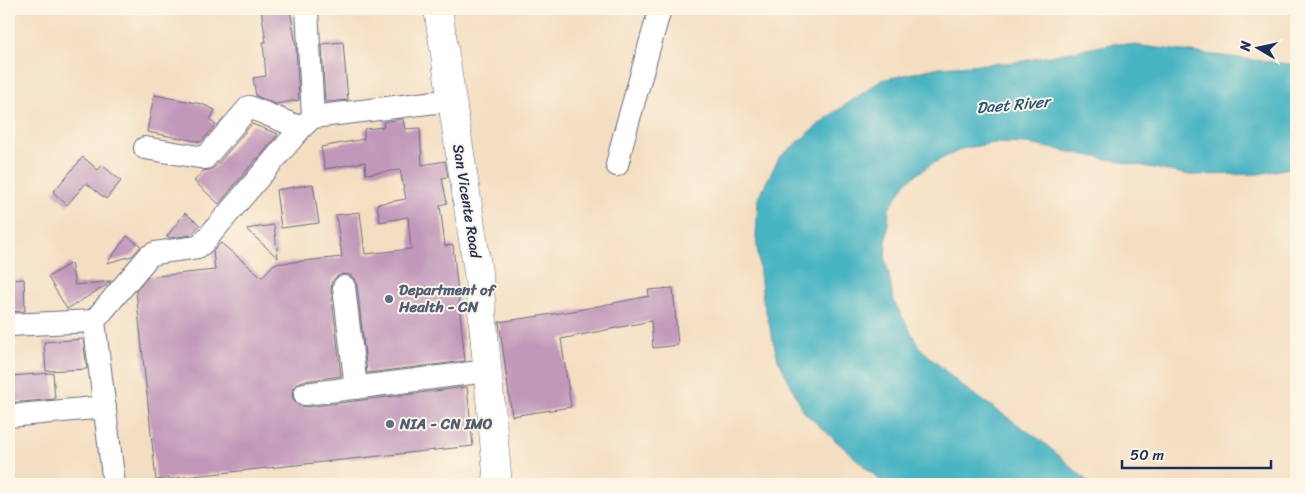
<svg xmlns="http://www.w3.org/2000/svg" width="1305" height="493" font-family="Sriracha,sans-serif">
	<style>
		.water { fill: #46b4c2; stroke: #307290 }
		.building { fill: #c198ba }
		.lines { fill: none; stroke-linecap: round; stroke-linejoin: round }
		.minor-casing { stroke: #676c81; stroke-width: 24 }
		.major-casing { stroke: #676c81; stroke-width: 29 }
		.minor { stroke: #fff; stroke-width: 22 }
		.major { stroke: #fff; stroke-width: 28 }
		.service-dot { fill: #5c6f8a; stroke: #fcf5e5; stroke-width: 2 }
		.labels { text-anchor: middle; stroke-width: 4; stroke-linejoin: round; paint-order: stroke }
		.street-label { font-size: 15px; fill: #1b2f5e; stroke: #fcf5e5 }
		.service-label { font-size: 15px; font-weight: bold; fill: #4e5e75; stroke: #fcf5e5; text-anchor: start }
		.water-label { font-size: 16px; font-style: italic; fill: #28577c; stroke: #fcf5e5 }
	</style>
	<rect width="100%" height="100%" fill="#fcf5e5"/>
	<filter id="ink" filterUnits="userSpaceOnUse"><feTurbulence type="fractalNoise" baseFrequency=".02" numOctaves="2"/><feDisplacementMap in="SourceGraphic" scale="10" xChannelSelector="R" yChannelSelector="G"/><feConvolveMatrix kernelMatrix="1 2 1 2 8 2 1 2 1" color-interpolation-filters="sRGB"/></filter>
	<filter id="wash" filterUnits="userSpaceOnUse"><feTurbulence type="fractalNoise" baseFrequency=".0096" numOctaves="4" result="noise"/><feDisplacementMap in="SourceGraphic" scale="20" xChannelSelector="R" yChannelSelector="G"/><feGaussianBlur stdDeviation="1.12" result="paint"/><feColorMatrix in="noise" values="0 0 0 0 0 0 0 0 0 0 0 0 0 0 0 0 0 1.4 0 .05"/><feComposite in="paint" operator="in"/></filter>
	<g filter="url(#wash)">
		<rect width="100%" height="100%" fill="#f4dec1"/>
		<path class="water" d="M1117 43 1296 65V167L1258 174 1190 175 1029 144 993 143 962 149 933 163 906 182 889 209 885 256 894 302 920 348 962 386 1043 442 1091 484H884L804 412 778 359 763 300 756 237 758 198 779 158 829 116 882 80 940 67 1018 62Z"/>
		<g id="blocks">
			<path class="building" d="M261 9H290L296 46 299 100 276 104 256 96 253 78 266 76 263 42H266Z
				M343 42 348 100 325 102 322 44Z
				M154 95 202 104 215 110 210 120 216 125 201 142 147 132Z
				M403 119 405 129 420 128 422 165 445 161 448 177 442 178 447 203 440 205 445 246 453 245 465 361 367 373 357 285 355 280 350 275 342 274 336 277 332 281 331 289 341 376 303 381 297 384 293 388 292 396 295 402 299 406 307 407 467 387 473 446 156 480 136 291 148 277 215 270 213 251 221 243 262 277 274 264 342 257 336 215 360 212 365 254 411 249 408 217 380 222 377 204 406 199 400 170 366 174 365 162 325 169 321 147 364 139V129L384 127 383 122Z
				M252 124 278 134 258 159 257 158 219 204 194 181 203 171 210 170 215 167Z
				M83 157 98 170 102 165 121 181 106 199 86 183 67 205 53 192Z
				M313 184 319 223 281 228 276 190Z
				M185 213 200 225 191 235 169 238 167 236Z
				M274 225 278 258 246 229Z
				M127 236 141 246 132 256 107 263Z
				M71 263 75 285 111 281 107 285 67 309 48 277Z
				M24 279 25 311 9 312V280Z
				M673 288 678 345 653 348 651 321 561 339 571 407 512 416 499 322 573 311 649 296 648 290Z
				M83 339 87 369 46 371 44 342Z
				M53 373 55 399 9 403V376Z"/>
		</g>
	</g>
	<g filter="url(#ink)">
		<use href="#blocks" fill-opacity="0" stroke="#676c81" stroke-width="1"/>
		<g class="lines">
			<g class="minor-casing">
				<path id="minor" d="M307 9 313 117
					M145 148 205 158 249 107 301 128
					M617 165 624 136 660 9
					M344 287 356 388
					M94 321 114 484
					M9 325 94 321 149 256 155 253 198 247 203 243 301 128 313 117 452 100
					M305 394 487 371
					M9 416 105 407"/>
			</g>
			<g class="major-casing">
				<path id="major" d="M438 9 479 279 498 484"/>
			</g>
			<use href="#minor" class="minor"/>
			<use href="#major" class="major"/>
		</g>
	</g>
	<g class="service-dot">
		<circle cx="389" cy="299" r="5"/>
		<circle cx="390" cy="424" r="5"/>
	</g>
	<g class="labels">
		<g class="street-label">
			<text transform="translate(467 201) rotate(81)" y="5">San Vicente Road</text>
		</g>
		<g class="service-label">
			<text x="399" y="295">Department of<tspan x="399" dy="17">Health - CN</tspan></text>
			<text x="400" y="429">NIA - CN IMO</text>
		</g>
		<g class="water-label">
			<text transform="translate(1013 104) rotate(-5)" y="6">Daet River</text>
		</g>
	</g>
	<rect width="1305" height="493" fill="none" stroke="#fcf5e5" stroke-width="30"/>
	<g transform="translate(1258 48) rotate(279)" stroke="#fcf5e5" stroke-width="4" paint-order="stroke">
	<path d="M0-4L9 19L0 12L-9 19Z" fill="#1b2f5e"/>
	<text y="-8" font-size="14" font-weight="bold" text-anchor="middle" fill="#1b2f5e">N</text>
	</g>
	<path d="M1122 460v8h149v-8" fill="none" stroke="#1b2f5e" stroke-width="2.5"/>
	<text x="1130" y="460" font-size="15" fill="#1b2f5e" stroke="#fcf5e5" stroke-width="4" paint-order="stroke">50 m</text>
</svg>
